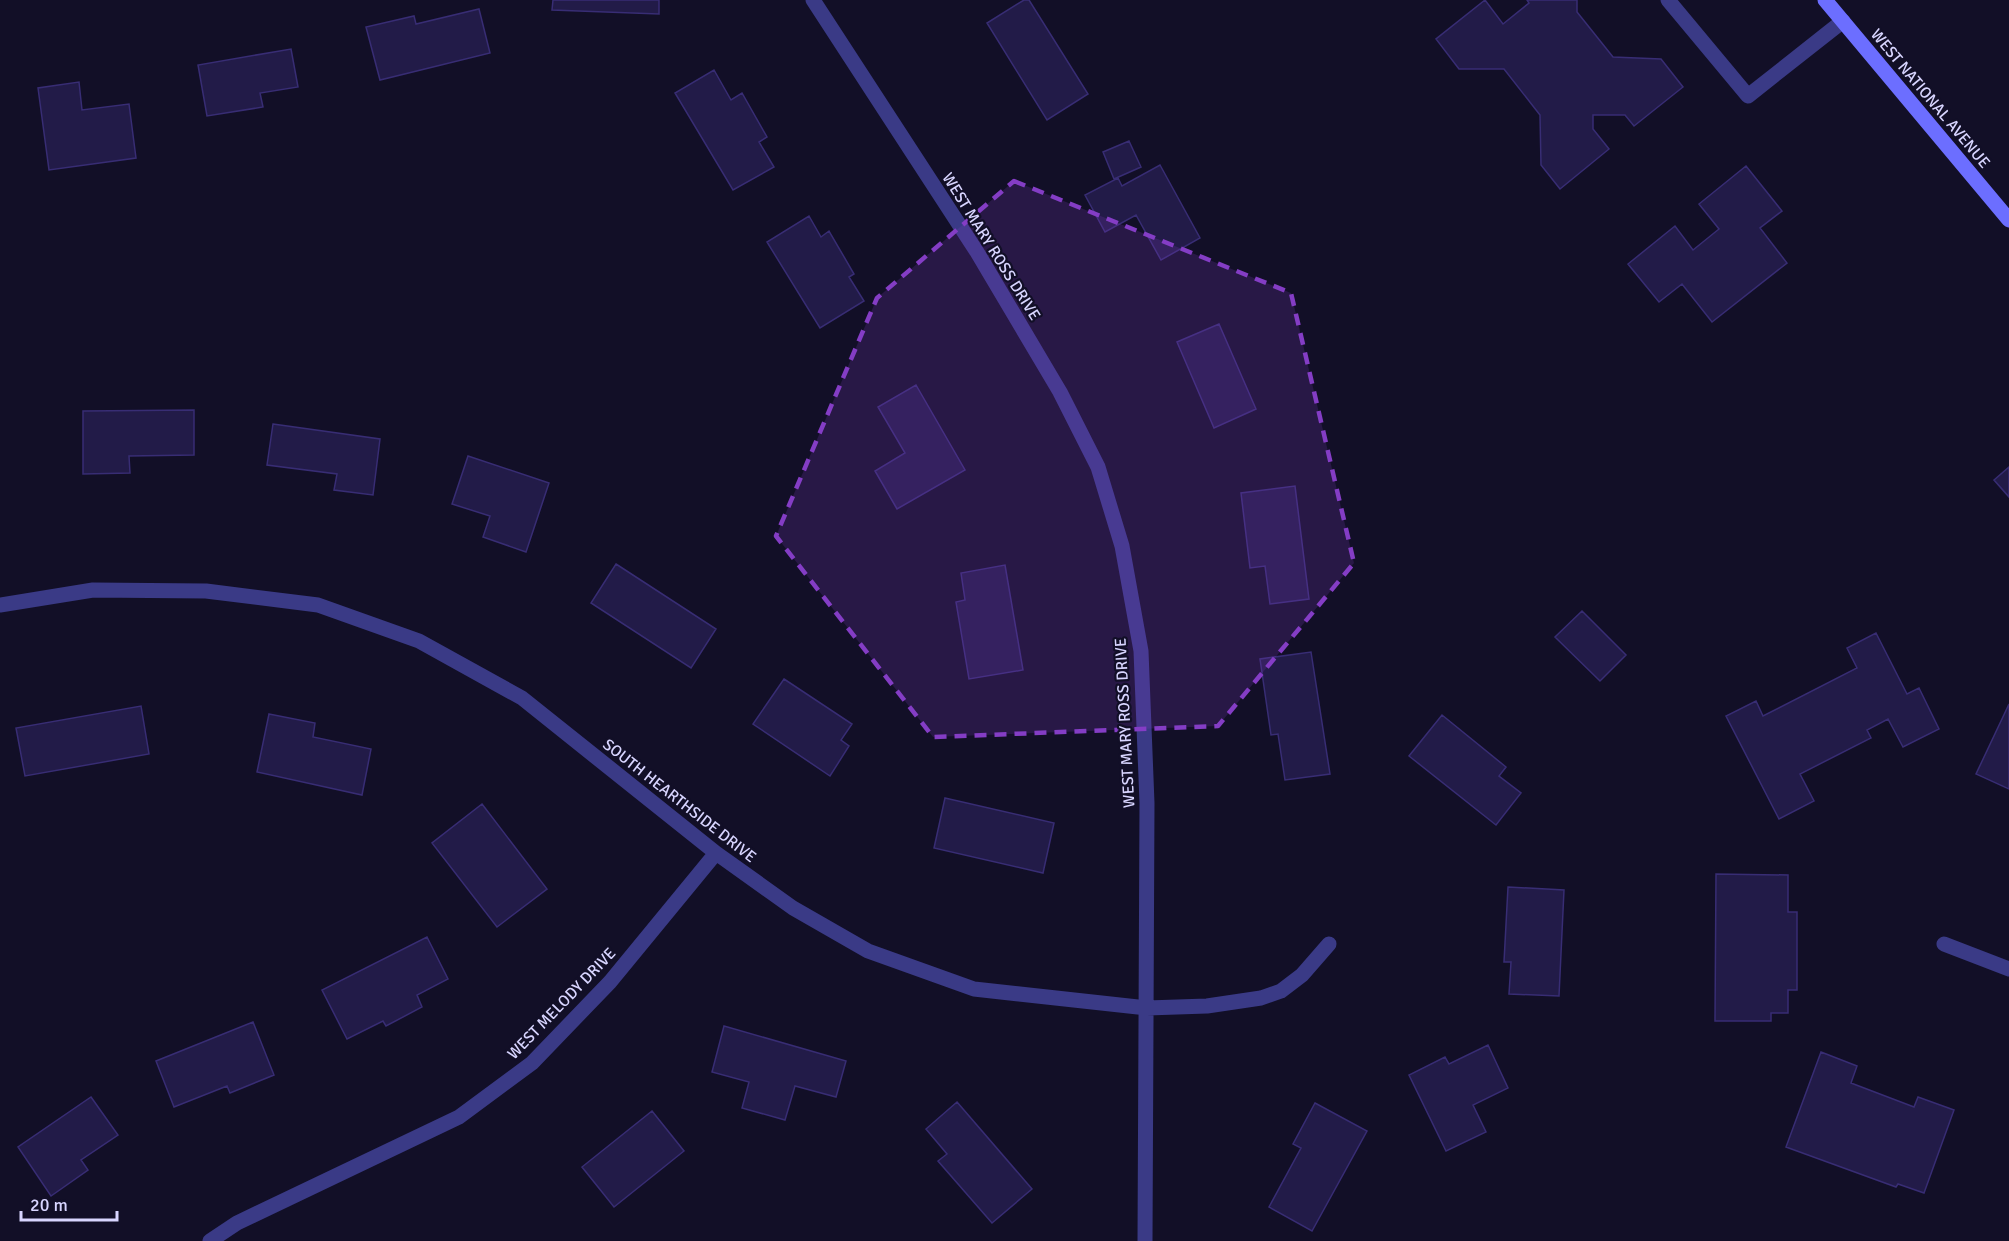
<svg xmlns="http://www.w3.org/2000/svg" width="2009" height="1241" font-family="Signika,sans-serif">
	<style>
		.building { fill: #221b48; stroke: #382d74; stroke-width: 1.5 }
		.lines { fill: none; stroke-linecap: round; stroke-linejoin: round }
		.lane { stroke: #3a3a86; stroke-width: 15 }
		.street { stroke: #3a3a86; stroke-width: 15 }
		.secondary { stroke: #6c6eff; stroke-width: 15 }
		.marked { fill: #843dc5; fill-opacity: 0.2; stroke: #843dc5; stroke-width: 4.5; stroke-dasharray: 12 8; stroke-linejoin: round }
		.labels { text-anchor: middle; stroke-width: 4.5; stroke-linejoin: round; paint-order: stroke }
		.street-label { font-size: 16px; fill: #d8d5ff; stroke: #120f27 }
	</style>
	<rect width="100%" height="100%" fill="#120f27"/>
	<path class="building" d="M553 0H659V14L552 10Z
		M1024 0H1029L1088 94 1047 120 987 23Z
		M1485 0 1503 24 1529 3 1527 0H1577V12L1613 57 1661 59 1683 87 1634 126 1625 115H1593V129L1609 149 1560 189 1541 165 1540 115 1504 69H1459L1436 39Z
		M479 9 490 53 380 80 366 27 414 16 416 24Z
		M291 49 298 87 260 93 263 107 207 116 198 65Z
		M714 70 731 100 742 93 767 137 759 142 774 167 733 190 675 93Z
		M79 82 82 110 129 104 136 158 49 170 38 88Z
		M1129 141 1141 167 1114 179 1103 152Z
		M1160 165 1200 238 1161 260 1136 215 1105 232 1085 195 1118 178 1122 186Z
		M1746 166 1782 211 1760 228 1787 263 1712 322 1682 284 1659 302 1628 264 1675 226 1693 250 1719 229 1699 204Z
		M809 216 821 237 829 231 854 274 849 277 864 301 820 328 767 242Z
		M1219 324 1256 409 1214 428 1177 342Z
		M916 385 965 470 897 509 875 471 905 453 878 407Z
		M194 410V455L129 456 130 473 83 474V411Z
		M273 424 380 439 373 495 334 490 337 474 267 465Z
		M468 456 549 483 526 552 483 537 490 516 452 504Z
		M2009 467V497L1994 480Z
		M1295 486 1309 599 1270 604 1265 566 1250 568 1241 493Z
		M616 564 716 629 691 668 591 603Z
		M1005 565 1023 670 969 679 956 602 965 600 961 573Z
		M1582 611 1626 655 1600 681 1555 637Z
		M1876 633 1907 694 1919 688 1939 729 1903 747 1888 719 1867 730 1871 738 1800 774 1814 801 1779 819 1726 716 1756 701 1763 716 1857 668 1847 648Z
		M1311 652 1330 774 1285 780 1278 734 1271 735 1260 659Z
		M784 679 852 724 841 740 849 746 830 776 753 724Z
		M2009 704V789L1976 774Z
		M141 706 149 754 25 776 16 728Z
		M269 714 315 723 313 737 371 749 362 795 257 772Z
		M1442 715 1506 767 1499 776 1521 793 1496 825 1409 756Z
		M945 798 1054 823 1043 873 934 848Z
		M482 804 547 889 497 927 432 843Z
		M1716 874 1788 875V912H1797V990H1788V1013H1771V1021H1715Z
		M1508 887 1564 890 1559 996 1509 994 1511 962H1504Z
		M427 937 448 979 417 995 422 1007 386 1026 383 1021 347 1039 322 990Z
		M253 1022 274 1075 230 1093 227 1086 174 1107 156 1061Z
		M724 1026 846 1061 836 1097 795 1086 785 1120 742 1108 749 1082 712 1072Z
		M1488 1045 1508 1088 1473 1105 1486 1132 1446 1151 1409 1075 1445 1057 1449 1064Z
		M1821 1052 1857 1066 1851 1083 1914 1107 1918 1097 1954 1110 1924 1193 1898 1184 1896 1187 1786 1147Z
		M91 1097 118 1135 81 1160 88 1170 51 1196 18 1147Z
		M957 1102 1032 1189 992 1223 938 1161 947 1154 926 1129Z
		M1315 1103 1367 1131 1312 1231 1269 1207 1301 1148 1293 1144Z
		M652 1111 684 1151 614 1207 582 1167Z"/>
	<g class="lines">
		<path class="lane" d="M1668 0 1748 96 1843 21"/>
		<path class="street" d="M813 0 977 252 1060 392 1098 467 1122 546 1141 651 1147 803 1145 1241
			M0 605 93 590 206 591 318 605 419 641 522 698 716 853 793 908 868 951 974 989 1147 1008 1207 1006 1261 998 1281 991 1302 975 1329 944
			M1944 944 2009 969
			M210 1241 237 1223 459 1117 532 1063 610 982 716 853"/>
		<path class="secondary" d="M1825 0 2009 220"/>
	</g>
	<path class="marked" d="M1014 181 1291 293 1354 563 1218 726 933 737 776 536 877 298Z"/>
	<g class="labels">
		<g class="street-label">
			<text transform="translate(1931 98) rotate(50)" y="6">WEST NATIONAL AVENUE</text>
			<text transform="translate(992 246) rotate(58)" y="6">WEST MARY ROSS DRIVE</text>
			<text transform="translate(1124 723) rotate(-93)" y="6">WEST MARY ROSS DRIVE</text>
			<text transform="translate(680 800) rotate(38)" y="6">SOUTH HEARTHSIDE DRIVE</text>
			<text transform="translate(561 1003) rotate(-46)" y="6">WEST MELODY DRIVE</text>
		</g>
	</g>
	<path d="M21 1211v9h96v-9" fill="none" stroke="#d8d5ff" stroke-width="3"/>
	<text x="30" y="1211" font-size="18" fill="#d8d5ff" stroke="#120f27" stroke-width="4.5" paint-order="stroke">20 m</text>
</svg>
